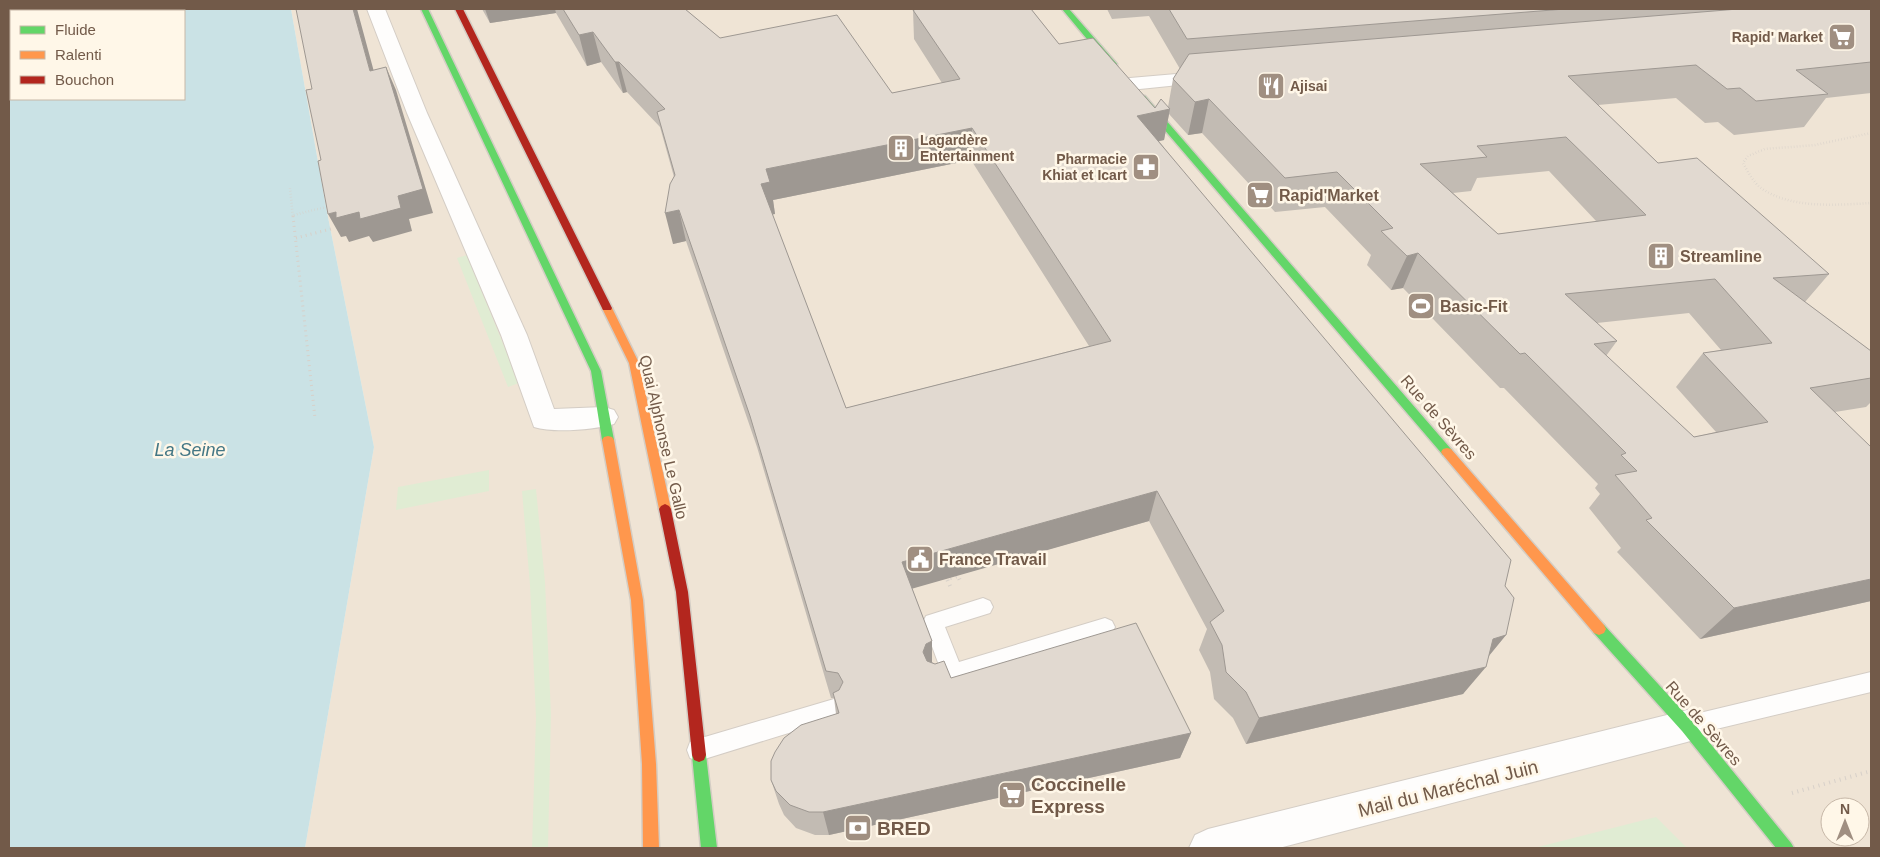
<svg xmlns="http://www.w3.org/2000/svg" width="1880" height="857" font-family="Arial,sans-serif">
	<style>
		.residential { fill: #efe4d5; fill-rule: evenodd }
		.green { fill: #e0ecd3 }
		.water { fill: #cae2e5; fill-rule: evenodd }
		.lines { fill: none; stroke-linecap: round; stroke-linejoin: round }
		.lane-casing { stroke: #d4cdc5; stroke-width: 2 }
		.street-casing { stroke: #d4cdc5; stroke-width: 2 }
		.fast-casing { stroke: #d4cdc4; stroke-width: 3 }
		.slow-casing { stroke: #d4cdc4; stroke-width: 3 }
		.jam-casing { stroke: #d4cdc4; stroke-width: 3 }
		.path-far2 { stroke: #d7d0c9; stroke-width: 2.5; stroke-dasharray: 0.5 2.5; stroke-linecap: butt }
		.path-far1 { stroke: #d7d0c9; stroke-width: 3; stroke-dasharray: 1 4; stroke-linecap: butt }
		.path { stroke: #d7d0c9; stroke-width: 4; stroke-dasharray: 1 4.5; stroke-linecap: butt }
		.lane { fill: #fefdfc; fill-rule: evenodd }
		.street { fill: #fefdfc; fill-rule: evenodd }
		.fast { fill: #63d668; fill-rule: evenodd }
		.slow { fill: #ff974d; fill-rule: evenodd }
		.jam { fill: #b3261e; fill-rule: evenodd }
		.wall { fill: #c2bbb3; fill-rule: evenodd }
		.shaded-wall { fill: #9e9892 }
		.building { fill: #e1d9d0; stroke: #9e9892; fill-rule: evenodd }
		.labels { text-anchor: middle; stroke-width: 5; stroke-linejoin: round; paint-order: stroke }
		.far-poi-label { font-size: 14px; font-weight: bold; fill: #725a49; stroke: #fff7e8; text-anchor: end }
		.poi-label { font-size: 16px; font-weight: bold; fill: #725a49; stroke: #fff7e8; text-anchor: start }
		.street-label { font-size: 16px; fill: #725a49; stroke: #fff7e8 }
		.water-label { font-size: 18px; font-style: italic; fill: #447785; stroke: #fff7e8 }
		.near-poi-label { font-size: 19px; font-weight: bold; fill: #725a49; stroke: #fff7e8; text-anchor: start }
		.near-street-label { font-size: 19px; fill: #725a49; stroke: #fff7e8 }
	</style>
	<rect width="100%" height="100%" fill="#f5f1e8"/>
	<path class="residential" d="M291 9H1871V848H305L374 447 326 207ZM1830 807H1860V837H1830Z"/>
	<path class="green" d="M467 255 519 383 508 387 457 258Z
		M489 470V491L396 510 398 487Z
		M536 489 545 582 551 714 548 848H532L536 718 530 585 522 491Z
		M1656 817 1687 848H1534Z"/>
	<path class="water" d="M9 9H291L326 207 374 447 305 848H9ZM11 11H184V99H11Z"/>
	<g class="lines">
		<g class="lane-casing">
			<path id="lane" d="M983 598 990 601 993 607 990 613 945 627 959 662 1105 618 1112 621 1115 627 1112 633 1105 636 936 689 928 686 925 679 928 672 940 668 923 622 926 616Z
				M1871 672V692L1687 736 1679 733 1676 726 1679 719 1687 716Z
				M834 699 842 702 845 709 842 716 834 719 698 761 690 758 687 750 690 742 698 739Z"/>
		</g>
		<g class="street-casing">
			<path id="street" d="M367 9H385L427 113 527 335 554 409 604 407 614 410 618 417 614 424C594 430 553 433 534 427L501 335 407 113Z
				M1211 71 1218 73 1221 77 1218 81 1130 90 1123 88 1120 84 1123 80 1130 78Z
				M1687 710 1699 714 1704 726 1699 738 1687 742 1279 848H1189L1195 835 1208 829Z"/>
		</g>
		<g class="fast-casing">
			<path id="fast" d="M421 9H428L601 371 614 440 612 443H604L602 440 591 371Z
				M1062 9H1069L1117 64V68H1111Z
				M1139 96H1145L1451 449 1453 452 1451 455H1443L1139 100Z
				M1599 623 1604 625 1692 721 1791 843 1794 848H1776L1682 731 1594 633 1592 629 1594 625Z
				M699 748 704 750 706 755 717 848H701L692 755 694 750Z"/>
		</g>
		<g class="slow-casing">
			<path id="slow" d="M607 305 612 308 639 363 671 509 669 512 665 514 661 512 659 509 629 363 602 308Z
				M608 436 612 437 614 440 643 600 656 764 659 848H643L642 764 631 600 602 440 604 437Z
				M1447 448 1451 449 1604 625 1606 629 1604 633 1599 635 1594 633 1443 455 1441 452 1443 449Z"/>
		</g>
		<g class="jam-casing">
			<path id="jam" d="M455 9H463L612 308 611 310H603L602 308Z
				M665 504 669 506 671 509 688 592 706 755 704 760 699 762 694 760 692 755 676 592 659 509 661 506Z"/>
		</g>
		<path class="path-far2" d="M1871 133 1815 145 1765 149 1748 156 1743 163C1748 172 1753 182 1761 188 1791 209 1836 205 1871 203
			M290 188 293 218
			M294 215 326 207"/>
		<path class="path-far1" d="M293 216 315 418
			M296 238 331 229"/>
		<path class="path" d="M950 586 947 579 958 576 961 583
			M1792 793 1871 771"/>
		<use href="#lane" class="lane"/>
		<use href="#street" class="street"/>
		<use href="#fast" class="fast"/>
		<use href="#slow" class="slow"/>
		<use href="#jam" class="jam"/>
	</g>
	<path class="wall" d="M482 9H685L720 38 892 93 942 83 914 39 913 10 915 9H914H1031L1059 44 1155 108 1168 107 1173 79 1180 69 1149 16 1112 19 1107 9H1871V93L1826 98 1804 127 1734 135 1718 122 1705 123 1676 98 1598 105 1658 163 1829 274 1805 302 1871 351V402L1866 407 1835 412 1871 601 1700 639 1617 552 1621 548 1589 508 1600 494 1595 488 1598 484 1504 388H1500L1403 288 1391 290 1367 265 1371 255 1325 207 1275 212 1202 133 1188 135 1169 114 1164 140 1159 141 1505 586 1506 635 1489 656 1463 694 1246 744 1233 718 1214 699 1210 672 1199 650 1207 629 1149 521 912 588 932 641V662L951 678 1191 733 1180 758 829 835H815L796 828 784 815 779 804 771 780 836 714 834 698H831L757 447 686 241 673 244 674 177 660 127 627 92 623 93 601 62 587 66 556 13 490 23ZM971 160 1089 346 846 408 772 214H775L773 200ZM1549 171 1597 222 1498 234 1453 193 1471 191 1477 178ZM1689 313 1721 350 1703 353 1676 387 1716 432 1694 437 1606 356 1617 341 1597 323Z"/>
	<path class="shaded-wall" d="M353 9H357L380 94 370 71Z
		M485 9H555L556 13 490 23Z
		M593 32 601 62 587 66 579 35Z
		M615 62H619L627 92 623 93Z
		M386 67 396 90 433 213 409 219 412 231 373 242 369 236 349 242 346 236 341 237 328 214 398 196Z
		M1209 99 1202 133 1188 135 1195 102Z
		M1170 109 1164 140 1132 147 1137 116Z
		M972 128 971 160 773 200 775 214 766 216 761 184 766 169Z
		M679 210 686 241 673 244 665 213Z
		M1418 253 1403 288 1391 290 1407 256Z
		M1157 491 1149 521 904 591 902 562Z
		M1871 579V601L1700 639 1734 608Z
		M1506 635 1483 663 1493 639Z
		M932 641V669L926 671 923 652 926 644Z
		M1486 667 1463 694 1246 744 1259 718Z
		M1191 733 1180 758 829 835 823 812Z"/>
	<path class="building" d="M296 9H353L370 71 386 67 423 189 398 196 401 208 360 219 359 212 336 218V212L328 214 318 161 321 160 306 90 312 89Z
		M563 9H685L720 38 837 15 892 93 960 79 913 10 918 9H1031L1059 44 1093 38 1155 108 1161 99 1170 109 1137 116 1511 560 1505 586 1514 598 1506 635 1493 639 1486 667 1259 718 1246 692 1226 672 1222 645 1210 622 1224 611 1157 491 902 562 932 641 926 644 923 652 927 661 935 664 944 661 951 678 1136 623 1191 733 823 812H809L790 805 776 791 771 780V761L775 752 784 738 801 725 839 713 833 693 839 690 843 682 838 673 826 671 750 416 679 210 665 213 670 184 675 175 657 112 665 109 619 62H615L593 32 579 35ZM972 128 1111 341 846 408 761 184 770 182 766 169Z
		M1169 9H1565L1187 39Z
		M1738 9H1871V62L1796 70 1828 94 1756 101 1740 88 1727 89 1696 65 1568 76 1658 163 1697 158 1829 274 1773 278 1871 351V378L1810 388 1871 447V579L1734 608 1646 520 1652 518 1615 475 1637 471 1621 455 1626 453 1525 353 1520 354 1418 253 1407 256 1381 231 1393 228 1337 172 1285 178 1209 99 1195 102 1173 79 1189 54ZM1566 137 1646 215 1498 234 1420 164 1487 157 1477 146ZM1715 279 1772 343 1703 353 1768 422 1694 437 1594 344 1617 341 1565 294Z"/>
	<defs>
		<g id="supermarket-square" transform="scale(1.4375)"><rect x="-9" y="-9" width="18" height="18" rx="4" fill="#a08f81" stroke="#fff7e8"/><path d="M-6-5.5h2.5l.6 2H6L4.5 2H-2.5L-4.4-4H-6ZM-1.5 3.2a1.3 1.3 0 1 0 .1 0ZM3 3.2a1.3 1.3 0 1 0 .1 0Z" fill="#fff"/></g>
		<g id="restaurant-square" transform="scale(1.4375)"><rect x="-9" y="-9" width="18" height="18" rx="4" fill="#a08f81" stroke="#fff7e8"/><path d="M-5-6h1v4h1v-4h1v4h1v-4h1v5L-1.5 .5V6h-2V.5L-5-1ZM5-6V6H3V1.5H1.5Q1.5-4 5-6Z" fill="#fff"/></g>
		<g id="building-square" transform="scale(1.4375)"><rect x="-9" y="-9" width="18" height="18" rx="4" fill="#a08f81" stroke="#fff7e8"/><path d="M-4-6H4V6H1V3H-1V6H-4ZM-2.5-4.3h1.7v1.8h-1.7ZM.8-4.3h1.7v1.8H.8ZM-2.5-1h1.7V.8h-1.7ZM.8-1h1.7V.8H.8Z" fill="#fff"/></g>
		<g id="pharmacy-square" transform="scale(1.4375)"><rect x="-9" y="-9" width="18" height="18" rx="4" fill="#a08f81" stroke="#fff7e8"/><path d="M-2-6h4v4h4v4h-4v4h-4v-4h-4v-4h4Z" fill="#fff"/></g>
		<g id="stadium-square" transform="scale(1.4375)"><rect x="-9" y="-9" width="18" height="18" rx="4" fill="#a08f81" stroke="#fff7e8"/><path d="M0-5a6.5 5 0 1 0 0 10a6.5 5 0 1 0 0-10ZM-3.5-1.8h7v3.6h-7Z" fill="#fff"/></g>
		<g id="civic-square" transform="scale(1.4375)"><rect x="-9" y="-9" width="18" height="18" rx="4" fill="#a08f81" stroke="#fff7e8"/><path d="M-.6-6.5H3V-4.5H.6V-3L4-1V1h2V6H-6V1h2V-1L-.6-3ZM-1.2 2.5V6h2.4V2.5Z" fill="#fff"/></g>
		<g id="bank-square" transform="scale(1.4375)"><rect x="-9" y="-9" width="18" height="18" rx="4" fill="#a08f81" stroke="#fff7e8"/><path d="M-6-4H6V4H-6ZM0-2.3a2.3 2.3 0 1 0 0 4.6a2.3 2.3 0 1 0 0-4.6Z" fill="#fff"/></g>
	</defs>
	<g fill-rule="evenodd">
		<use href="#supermarket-square" x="1842" y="37"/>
		<use href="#restaurant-square" x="1271" y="86"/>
		<use href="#building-square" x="901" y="148"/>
		<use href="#pharmacy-square" x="1146" y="167"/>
		<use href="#supermarket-square" x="1260" y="195"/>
		<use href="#building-square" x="1661" y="256"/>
		<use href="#stadium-square" x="1421" y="306"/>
		<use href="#civic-square" x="920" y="559"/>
		<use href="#supermarket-square" x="1012" y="795"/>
		<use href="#bank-square" x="858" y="828"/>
	</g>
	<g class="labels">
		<g class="far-poi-label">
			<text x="1823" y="42">Rapid' Market</text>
			<text x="1290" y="91" text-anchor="start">Ajisai</text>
			<text x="920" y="145" text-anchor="start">Lagardère<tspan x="920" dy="16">Entertainment</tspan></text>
			<text x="1127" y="164">Pharmacie<tspan x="1127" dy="16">Khiat et Icart</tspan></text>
		</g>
		<g class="poi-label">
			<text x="1279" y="201">Rapid'Market</text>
			<text x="1680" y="262">Streamline</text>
			<text x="1440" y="312">Basic-Fit</text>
			<text x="939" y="565">France Travail</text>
		</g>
		<g class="street-label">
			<text transform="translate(1439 417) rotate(49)" y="6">Rue de Sèvres</text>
			<text transform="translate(664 437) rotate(77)" y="6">Quai Alphonse Le Gallo</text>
			<text transform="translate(1704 723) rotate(49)" y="6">Rue de Sèvres</text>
		</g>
		<g class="water-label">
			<text x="190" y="456">La Seine</text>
		</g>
		<g class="near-poi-label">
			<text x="1031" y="791">Coccinelle<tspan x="1031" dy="22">Express</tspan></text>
			<text x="877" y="835">BRED</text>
		</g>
		<g class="near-street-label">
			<text transform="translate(1448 788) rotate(-14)" y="7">Mail du Maréchal Juin</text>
		</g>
	</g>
	<rect width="1880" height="857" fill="none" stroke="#725a49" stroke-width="20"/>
	<rect x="10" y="10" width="175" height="90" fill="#fff7e8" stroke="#c7b8a8"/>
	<rect x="20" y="26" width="25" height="8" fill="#63d668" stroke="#c7b8a8"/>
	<text x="55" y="35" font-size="15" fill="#725a49">Fluide</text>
	<rect x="20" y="51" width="25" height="8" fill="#ff974d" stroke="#c7b8a8"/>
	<text x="55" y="60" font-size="15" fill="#725a49">Ralenti</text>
	<rect x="20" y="76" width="25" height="8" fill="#b3261e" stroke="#c7b8a8"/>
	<text x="55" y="85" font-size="15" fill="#725a49">Bouchon</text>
	<g transform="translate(1845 822)"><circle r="24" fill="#fff7e8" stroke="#c7b8a8"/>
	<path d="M0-4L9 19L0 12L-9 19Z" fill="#a08f81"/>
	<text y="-8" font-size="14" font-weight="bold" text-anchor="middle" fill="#725a49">N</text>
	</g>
</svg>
